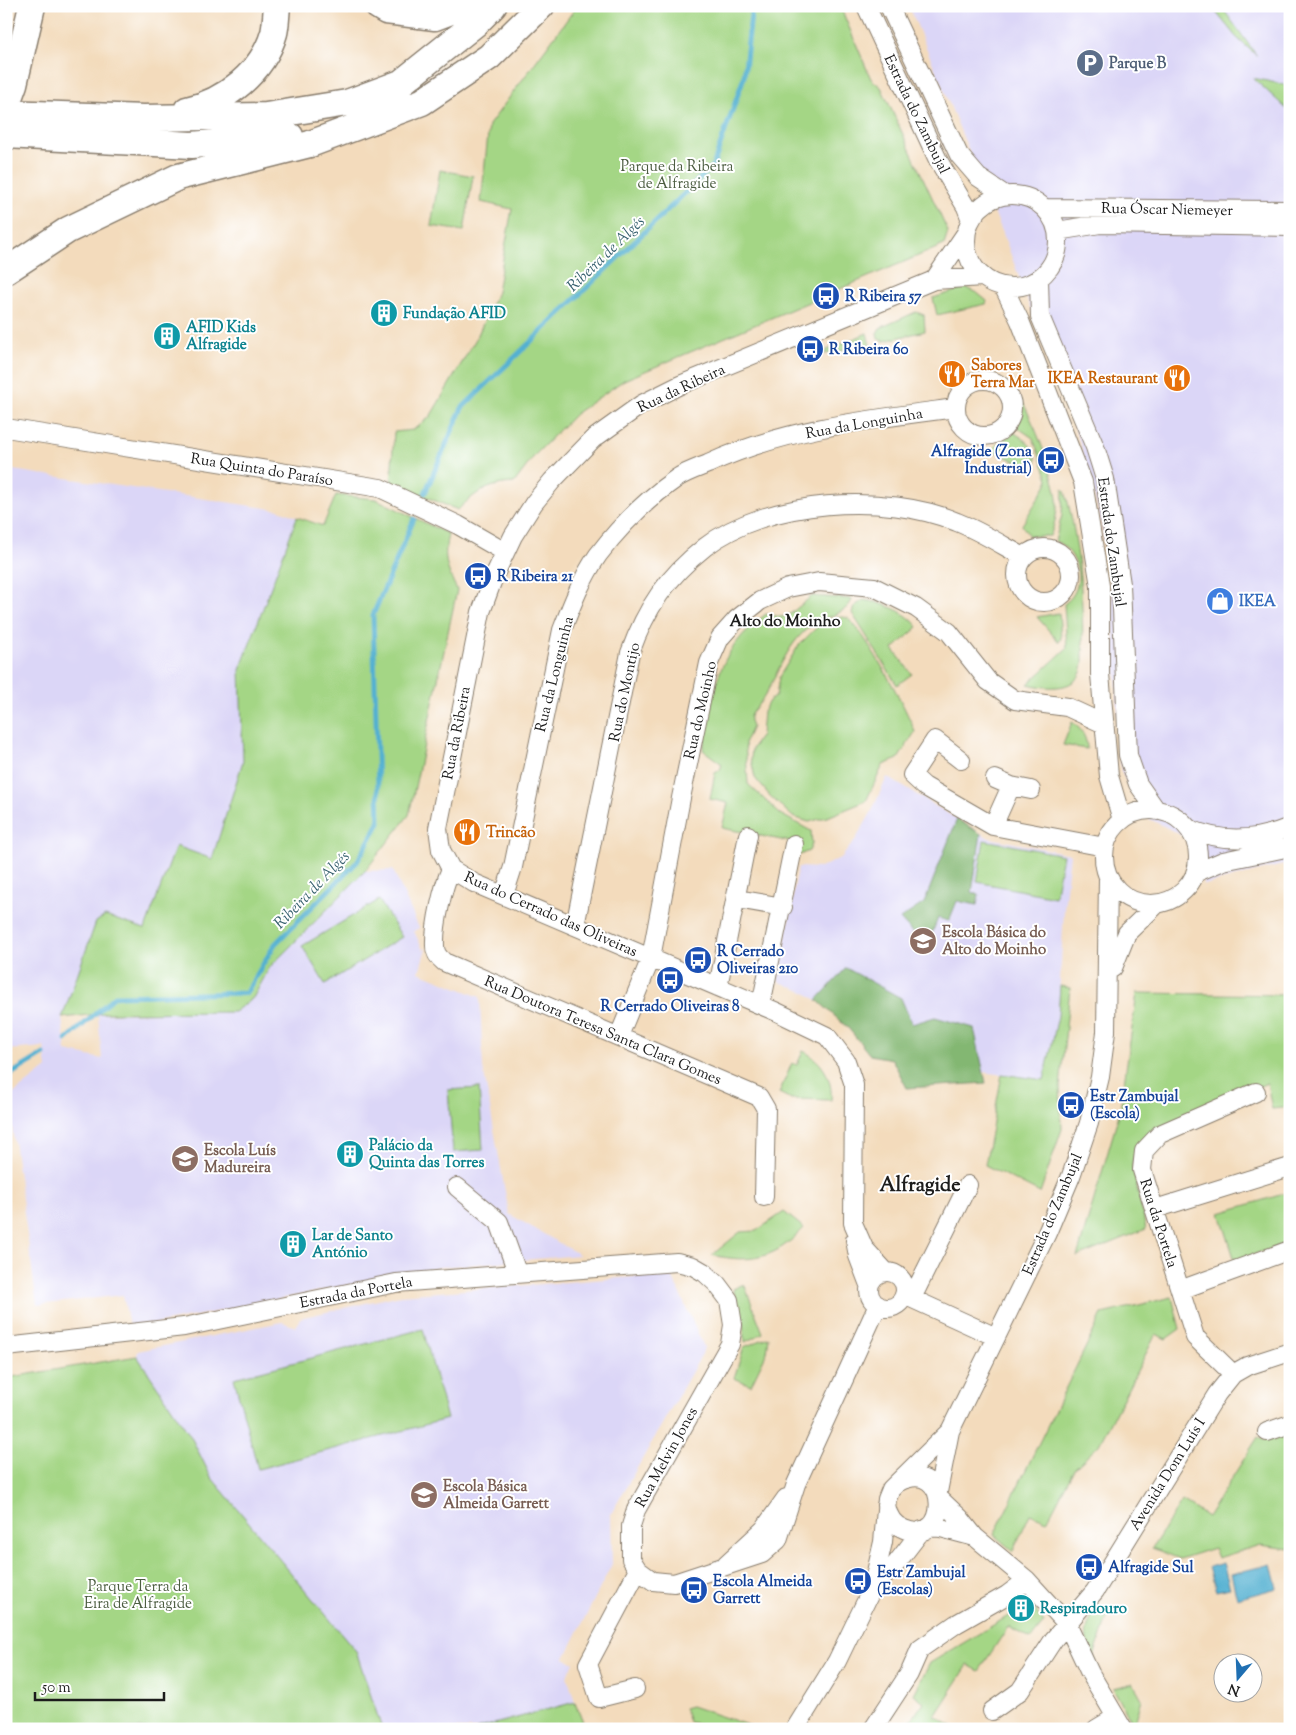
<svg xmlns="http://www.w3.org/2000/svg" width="1296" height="1735" font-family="'Sorts Mill Goudy',serif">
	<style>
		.built { fill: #dbd6f7 }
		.green { fill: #a4d685; stroke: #607950 }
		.forest { fill: #83b772; stroke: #506a47 }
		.water { fill: #53b0d1; stroke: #386676 }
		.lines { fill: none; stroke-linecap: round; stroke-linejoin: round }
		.stream { stroke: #53b0d1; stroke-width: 5 }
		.minor-casing { stroke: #887c6c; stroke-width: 20 }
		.highway-casing { stroke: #887c6c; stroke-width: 29 }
		.minor { stroke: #fff; stroke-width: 18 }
		.highway { stroke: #fff; stroke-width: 26 }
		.labels { text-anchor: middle; stroke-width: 4; stroke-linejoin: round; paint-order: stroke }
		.service-label { font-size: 15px; font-weight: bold; fill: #4e5e75; stroke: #fff; text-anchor: start }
		.street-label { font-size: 15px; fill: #1c1c1c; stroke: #fff }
		.park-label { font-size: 15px; fill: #4c5d41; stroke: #fff }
		.transit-label { font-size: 15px; font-weight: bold; fill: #164399; stroke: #fff; text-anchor: start }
		.culture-label { font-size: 15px; font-weight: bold; fill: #0d838f; stroke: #fff; text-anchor: start }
		.food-label { font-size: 15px; font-weight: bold; fill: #c56008; stroke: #fff; text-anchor: start }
		.shop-label { font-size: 15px; font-weight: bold; fill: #366cbe; stroke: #fff; text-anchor: start }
		.education-label { font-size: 15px; font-weight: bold; fill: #785e54; stroke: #fff; text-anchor: start }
		.water-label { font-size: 16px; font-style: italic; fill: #355f6d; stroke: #fff }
		.neighbourhood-label { font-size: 16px; font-weight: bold; fill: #1c1c1c; stroke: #fff }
		.district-label { font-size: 20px; font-weight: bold; fill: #1c1c1c; stroke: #fff }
	</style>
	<rect width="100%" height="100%" fill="#fff"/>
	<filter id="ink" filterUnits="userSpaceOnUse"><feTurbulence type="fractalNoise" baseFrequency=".02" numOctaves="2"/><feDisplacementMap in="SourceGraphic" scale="10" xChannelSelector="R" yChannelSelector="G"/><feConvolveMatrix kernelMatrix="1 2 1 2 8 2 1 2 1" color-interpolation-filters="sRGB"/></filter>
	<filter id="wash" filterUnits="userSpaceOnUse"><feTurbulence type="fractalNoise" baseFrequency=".0096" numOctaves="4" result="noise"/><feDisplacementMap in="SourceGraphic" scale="20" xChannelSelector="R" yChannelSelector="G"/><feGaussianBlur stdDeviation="1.12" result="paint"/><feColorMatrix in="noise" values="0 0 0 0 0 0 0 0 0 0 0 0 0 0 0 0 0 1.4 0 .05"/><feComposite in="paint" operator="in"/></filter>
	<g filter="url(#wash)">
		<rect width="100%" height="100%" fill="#f3dbbc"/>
		<path class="built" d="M909 6H1290V863L1204 885 1189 839 1144 816 1121 771 1112 596 1100 517 1080 443 1004 236Z
			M6 469 279 510 297 517 240 670 243 761 212 860 176 846 145 929 105 916 62 1018 66 1051 102 1059 98 1014 234 1012 253 998 270 967 365 871 393 870 419 928 414 931 423 950 426 948 419 972 480 997 483 1068 509 1214 580 1255 441 1267 130 1329 123 1295 37 1305 8 1098 47 1068 44 1047 6 1050Z
			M887 777 989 838 1070 854 1064 909 1058 1016 1044 1081 870 1055 863 1044 826 1006 806 993 778 981 798 867 820 868 842 857 856 839 871 813Z
			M671 1274 704 1347 702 1354 611 1514 612 1564 565 1658 574 1663 567 1676 575 1702 476 1729H382L356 1651 211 1477 191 1437 137 1356 138 1351 282 1322 296 1327 300 1318 401 1295Z"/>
		<path class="green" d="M577 6H840L871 79 881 87 948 232 944 245 624 380 575 414 535 455 514 483C490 484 475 492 458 510L391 483 394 432 413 430 430 417 477 337 497 292 512 209 481 202 489 125Z
			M1211 6H1221L1257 56 1236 37Z
			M1253 78 1290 86V112Z
			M440 170 473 176 464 231 431 226Z
			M965 288 976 292 987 301 986 304 937 315 933 298Z
			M916 312 924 315 925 331 884 341 878 339 877 333 880 328Z
			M867 333 870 345 825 354V351Z
			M1021 399C1033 420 1054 474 1057 498 1058 510 1055 524 1050 536H1029L1022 525 1047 484 1048 479 1033 438 1017 427 1021 416Z
			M1013 432C1025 439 1041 452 1035 468L1033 469 993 451C994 443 1008 439 1013 432Z
			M1063 489 1065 491C1081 549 1083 603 1083 664 1080 692 1048 689 1028 684L1067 648 1064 604C1088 588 1079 551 1055 541L1062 515Z
			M336 495 376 499 448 534C443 559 446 567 457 590L409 815 365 871 270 967 253 998 234 1012 106 1013 62 1018 96 922 105 916 145 929 176 846 212 859 243 761 240 670 297 517 323 526Z
			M812 596 852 599C849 613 825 617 814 624 788 640 779 672 764 697 760 704 753 709 750 716 749 720 751 724 752 727L745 742 748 784 780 814 811 831 812 844 809 851 797 856 796 843 722 828 728 803 710 799 715 773 720 770 722 764 703 750C714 691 714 653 766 614L782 617 790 614Z
			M863 600C881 602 907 611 918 627L893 649 912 674 897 685 852 613 854 607Z
			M1059 613 1061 638 1059 642 1037 617Z
			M839 617C844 617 847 617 850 620 867 636 907 709 915 732L898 759 883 765 866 801 830 816 809 822 793 817 770 796 755 778 751 759 752 749 761 735 763 712 769 701 776 696 779 677 799 645 816 628Z
			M1072 722C1081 728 1087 738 1087 749L1063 745Z
			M984 840 1063 855 1055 897 977 882Z
			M379 900 402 937 325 984 302 946Z
			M1060 986 1070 988 1060 1087 1062 1129 1040 1193 985 1165 1002 1074 1044 1080 1058 1016Z
			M1137 993 1290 995V1107L1272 1109 1267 1083 1146 1137 1135 1150 1132 1165 1146 1229 1077 1257 1120 1111Z
			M803 1051C822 1060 833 1079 831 1100L791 1099 779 1093 792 1063 797 1065Z
			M479 1088 483 1150 453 1152 448 1090Z
			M1290 1192V1242L1235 1261 1220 1213Z
			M784 1212 804 1228C776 1258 752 1264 712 1255L740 1232 756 1231Z
			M744 1284 763 1333 745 1342 744 1322 733 1289Z
			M1172 1297 1180 1329 1166 1339 1156 1334 1099 1445 1074 1469 1047 1521 1030 1514 1013 1551 994 1535 1102 1314Z
			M423 1329 447 1419 258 1469 234 1378Z
			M769 1337 767 1352 751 1385 734 1378 744 1347Z
			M137 1356 191 1437 211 1477 356 1651 382 1729H6V1378Z
			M1290 1431V1549L1260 1545 1218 1558 1214 1548 1180 1559 1152 1548 1182 1501 1207 1517 1258 1437 1265 1441Z
			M1023 1597 1028 1600 1044 1623 1031 1639 1008 1627 979 1671 968 1665 935 1716 956 1729H905L924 1702 914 1694 930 1663 1015 1612 1012 1604Z
			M1099 1606 1110 1609 1094 1657C1081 1638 1086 1623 1099 1606Z
			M1133 1683 1142 1699 1134 1726 1113 1688Z
			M575 1702 586 1729H476Z
			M691 1706 759 1729H722L689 1722 684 1708Z"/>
		<path class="forest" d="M957 819 981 834 972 892 979 895 977 905 957 901 949 921 938 918 929 941 919 940 900 919 924 903Z
			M846 968 901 998 912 1024 935 1017 974 1028 986 1083 907 1088 892 1059 870 1055 849 1029 817 1000Z"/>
		<path class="water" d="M1223 1563 1230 1588 1216 1591 1209 1567Z
			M1271 1564 1277 1588 1237 1599 1231 1574Z"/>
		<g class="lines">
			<path class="stream" d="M425 493 462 408 713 166 744 77 752 6
				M66 1040 115 996 246 993 275 944 357 862 379 823 373 615 414 519
				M6 1077 44 1054"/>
		</g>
	</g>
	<g filter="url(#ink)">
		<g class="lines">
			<g class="minor-casing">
				<path id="minor" d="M866 6 938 160 966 207 971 220
					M889 6 959 155 978 177 1005 195
					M966 241a46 46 0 1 1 92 0a46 46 0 1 1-92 0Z
					M1044 208 1290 210
					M1057 231 1100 224 1290 227
					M1039 278 1040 316 1095 447 1105 479 1121 584 1128 755 1138 784 1157 811
					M934 280 966 233
					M1003 286 1020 321 1083 482 1100 586V674L1109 776 1122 820
					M956 408a28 28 0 1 1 56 0a28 28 0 1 1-56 0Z
					M6 428 380 488 458 525 505 552
					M1017 575a27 27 0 1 1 54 0a27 27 0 1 1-54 0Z
					M961 760 935 740 912 775 924 786 993 826 1105 847
					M1011 786 1031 790
					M1104 857a47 47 0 1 1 94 0a47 47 0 1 1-94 0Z
					M993 826 1011 786 995 779
					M1188 828C1221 843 1256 841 1290 827
					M451 869 441 850 438 828 481 612 495 574 513 536 534 503 552 481 593 439 642 404 680 385 934 280 983 277
					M451 869 474 883 777 1012 827 1036 846 1061 854 1085 853 1223 864 1248 886 1272
					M451 869C443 886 434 926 435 946 435 953 438 957 444 962L759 1097 766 1109 764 1197
					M1195 873 1223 861 1290 847
					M504 895 513 867 562 630C572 604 582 578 598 555 620 526 647 499 677 478 686 472 698 468 708 464 785 428 872 419 956 408
					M737 899 783 907
					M575 926 630 653C646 608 667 577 705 547 766 499 886 492 957 522 980 531 1002 545 1024 557
					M1113 968 1127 933 1157 904
					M718 987 748 835
					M761 1005 794 844
					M619 1036 651 958 681 798 709 663 720 638 737 619 760 601 788 588 819 582 874 587 916 608 949 632 988 681 1015 700 1067 707 1104 724
					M457 1187 499 1222 517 1272
					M1155 1209 1290 1167
					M855 1240 858 1256 869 1285
					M869 1290a18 18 0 1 1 36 0a18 18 0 1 1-36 0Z
					M1180 1290 1290 1250
					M904 1295 996 1337
					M912 1298 968 1185
					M6 1347 184 1327 396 1283 677 1262 693 1266 705 1273 717 1284 729 1300 733 1325 730 1344 636 1510 631 1526V1559L638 1570 653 1581 674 1583 762 1554 778 1540 796 1484 878 1305
					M1233 1374 1195 1337 1142 1170 1144 1151 1160 1134 1256 1092
					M1267 1432 1290 1424
					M938 1492 950 1431 1047 1233 1071 1176 1089 1123 1100 1077 1106 1032 1108 877
					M940 1499 960 1518 975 1537 1027 1580 1067 1624 1090 1673 1123 1729
					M886 1505C888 1516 893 1525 904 1529 951 1549 951 1456 899 1482
					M929 1527 941 1528 975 1537
					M726 1564 764 1529 786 1498
					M873 1588 895 1565 922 1530
					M635 1689 599 1698 588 1664 638 1570
					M992 1711 1020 1691 1054 1639 1095 1591 1217 1394 1233 1374 1247 1366 1290 1352
					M795 1729 837 1661 872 1589 883 1542 887 1499 891 1489 950 1431
					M873 1729 909 1674 920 1649 956 1624 1007 1595 1027 1580
					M1096 1729 1116 1717"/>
			</g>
			<g class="highway-casing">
				<path id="highway" d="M378 6 386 11 435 17 464 6
					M6 106 14 84 32 6
					M187 110C225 102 263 72 274 33 276 25 276 15 277 6
					M6 113 144 118 266 116 347 103 401 83 476 23 493 6
					M6 135 192 145 290 136
					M6 271 68 230 178 177 310 144 422 102 489 57 541 6"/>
			</g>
			<use href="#minor" class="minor"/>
			<use href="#highway" class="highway"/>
		</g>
	</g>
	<defs>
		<g id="parking-disc" transform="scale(1.4375)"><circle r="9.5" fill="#5c6f8a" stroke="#fff"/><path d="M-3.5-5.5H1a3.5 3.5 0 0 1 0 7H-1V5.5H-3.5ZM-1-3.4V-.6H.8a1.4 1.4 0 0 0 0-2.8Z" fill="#fff"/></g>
		<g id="bus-disc" transform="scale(1.4375)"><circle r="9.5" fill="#1a4fb4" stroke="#fff"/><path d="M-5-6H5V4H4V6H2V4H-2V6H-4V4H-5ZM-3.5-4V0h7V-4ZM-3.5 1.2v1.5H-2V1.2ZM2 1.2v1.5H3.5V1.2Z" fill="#fff"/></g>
		<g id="building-disc" transform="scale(1.4375)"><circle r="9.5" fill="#0f9aa8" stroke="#fff"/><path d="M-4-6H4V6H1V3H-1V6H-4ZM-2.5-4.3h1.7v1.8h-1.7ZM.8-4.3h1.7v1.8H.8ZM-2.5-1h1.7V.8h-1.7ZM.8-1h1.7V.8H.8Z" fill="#fff"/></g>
		<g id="restaurant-disc" transform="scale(1.4375)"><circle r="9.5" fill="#e8710a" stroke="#fff"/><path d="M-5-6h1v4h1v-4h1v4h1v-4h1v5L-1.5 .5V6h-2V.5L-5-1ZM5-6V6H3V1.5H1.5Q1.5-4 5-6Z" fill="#fff"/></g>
		<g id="shop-disc" transform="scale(1.4375)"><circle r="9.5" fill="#3f7fe0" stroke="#fff"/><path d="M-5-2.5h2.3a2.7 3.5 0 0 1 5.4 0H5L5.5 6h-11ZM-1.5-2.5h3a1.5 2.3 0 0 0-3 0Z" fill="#fff"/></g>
		<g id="school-disc" transform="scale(1.4375)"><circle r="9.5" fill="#8d6e63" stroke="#fff"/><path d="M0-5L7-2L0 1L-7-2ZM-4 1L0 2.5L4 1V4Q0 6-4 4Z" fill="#fff"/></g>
	</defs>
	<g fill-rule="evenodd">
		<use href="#parking-disc" x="1090" y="63"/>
		<use href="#bus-disc" x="826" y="296"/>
		<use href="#building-disc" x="384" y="313"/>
		<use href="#building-disc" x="167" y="336"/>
		<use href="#bus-disc" x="810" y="349"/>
		<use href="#restaurant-disc" x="952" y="374"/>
		<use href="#restaurant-disc" x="1177" y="378"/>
		<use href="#bus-disc" x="1051" y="460"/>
		<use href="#bus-disc" x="478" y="576"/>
		<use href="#shop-disc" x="1220" y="601"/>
		<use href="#restaurant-disc" x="467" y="832"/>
		<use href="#school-disc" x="923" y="941"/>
		<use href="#bus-disc" x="698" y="960"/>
		<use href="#bus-disc" x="670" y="980"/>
		<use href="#bus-disc" x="1071" y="1105"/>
		<use href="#building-disc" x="350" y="1154"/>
		<use href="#school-disc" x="185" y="1159"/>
		<use href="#building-disc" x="293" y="1244"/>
		<use href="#school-disc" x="424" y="1495"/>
		<use href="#bus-disc" x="1089" y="1567"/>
		<use href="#bus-disc" x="858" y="1581"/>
		<use href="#bus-disc" x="694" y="1590"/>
		<use href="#building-disc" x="1021" y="1608"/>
	</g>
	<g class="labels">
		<g class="service-label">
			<text x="1109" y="68">Parque B</text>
		</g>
		<g class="street-label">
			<text transform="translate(917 114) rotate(64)" y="5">Estrada do Zambujal</text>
			<text transform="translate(1167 209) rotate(1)" y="5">Rua Óscar Niemeyer</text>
			<text transform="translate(681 388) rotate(-25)" y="5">Rua da Ribeira</text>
			<text transform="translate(864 423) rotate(-10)" y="5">Rua da Longuinha</text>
			<text transform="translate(262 469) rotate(9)" y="5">Rua Quinta do Paraíso</text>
			<text transform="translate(1112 542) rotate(82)" y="5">Estrada do Zambujal</text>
			<text transform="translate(554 674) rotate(-76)" y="5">Rua da Longuinha</text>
			<text transform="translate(624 692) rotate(-78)" y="5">Rua do Montijo</text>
			<text transform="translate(700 710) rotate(-77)" y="5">Rua do Moinho</text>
			<text transform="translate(456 733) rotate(-79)" y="5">Rua da Ribeira</text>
			<text transform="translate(551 914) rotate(24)" y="5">Rua do Cerrado das Oliveiras</text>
			<text transform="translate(603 1030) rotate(23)" y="5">Rua Doutora Teresa Santa Clara Gomes</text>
			<text transform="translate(1052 1214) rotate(-67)" y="5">Estrada do Zambujal</text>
			<text transform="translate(1159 1223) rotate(72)" y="5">Rua da Portela</text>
			<text transform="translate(356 1292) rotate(-11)" y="5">Estrada da Portela</text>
			<text transform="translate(666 1457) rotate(-61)" y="5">Rua Melvin Jones</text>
			<text transform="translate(1167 1474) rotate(-58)" y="5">Avenida Dom Luís I</text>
		</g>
		<g class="park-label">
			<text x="677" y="171">Parque da Ribeira<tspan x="677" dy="17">de Alfragide</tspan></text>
			<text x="138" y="1591">Parque Terra da<tspan x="138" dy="17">Eira de Alfragide</tspan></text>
		</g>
		<g class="transit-label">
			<text x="845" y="301">R Ribeira 57</text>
			<text x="829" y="354">R Ribeira 60</text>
			<text x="1032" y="456" text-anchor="end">Alfragide (Zona<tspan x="1032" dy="17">Industrial)</tspan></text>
			<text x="497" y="581">R Ribeira 21</text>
			<text x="717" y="956">R Cerrado<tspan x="717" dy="17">Oliveiras 210</tspan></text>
			<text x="670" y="1011" text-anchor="middle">R Cerrado Oliveiras 8</text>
			<text x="1090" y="1101">Estr Zambujal<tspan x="1090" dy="17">(Escola)</tspan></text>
			<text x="1108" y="1572">Alfragide Sul</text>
			<text x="877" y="1577">Estr Zambujal<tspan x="877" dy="17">(Escolas)</tspan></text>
			<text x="713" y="1586">Escola Almeida<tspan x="713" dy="17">Garrett</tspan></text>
		</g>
		<g class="culture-label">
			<text x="403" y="318">Fundação AFID</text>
			<text x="186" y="332">AFID Kids<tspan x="186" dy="17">Alfragide</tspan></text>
			<text x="369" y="1150">Palácio da<tspan x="369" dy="17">Quinta das Torres</tspan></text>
			<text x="312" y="1240">Lar de Santo<tspan x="312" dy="17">António</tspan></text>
			<text x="1040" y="1613">Respiradouro</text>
		</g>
		<g class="food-label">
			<text x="971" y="370">Sabores<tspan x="971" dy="17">Terra Mar</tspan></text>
			<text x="1158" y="383" text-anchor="end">IKEA Restaurant</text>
			<text x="486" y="837">Trincão</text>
		</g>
		<g class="shop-label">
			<text x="1239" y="606">IKEA</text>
		</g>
		<g class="education-label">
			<text x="942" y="937">Escola Básica do<tspan x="942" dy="17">Alto do Moinho</tspan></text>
			<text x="204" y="1155">Escola Luís<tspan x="204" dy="17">Madureira</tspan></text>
			<text x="443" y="1491">Escola Básica<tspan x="443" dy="17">Almeida Garrett</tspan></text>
		</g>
		<g class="water-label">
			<text transform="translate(605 253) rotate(-44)" y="6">Ribeira de Algés</text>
			<text transform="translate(311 889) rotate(-46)" y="6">Ribeira de Algés</text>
		</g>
		<g class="neighbourhood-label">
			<text x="785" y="626">Alto do Moinho</text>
		</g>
		<g class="district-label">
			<text x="920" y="1191">Alfragide</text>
		</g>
	</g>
	<rect width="1296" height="1735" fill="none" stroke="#fff" stroke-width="25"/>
	<g transform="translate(1238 1678) rotate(199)"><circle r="24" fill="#ffffff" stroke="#a4a4a4"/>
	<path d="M0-4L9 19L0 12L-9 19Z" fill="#1f6fb2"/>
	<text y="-8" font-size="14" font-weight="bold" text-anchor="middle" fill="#1c1c1c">N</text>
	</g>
	<path d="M35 1692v8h129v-8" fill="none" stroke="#1c1c1c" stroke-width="2.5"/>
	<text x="42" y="1692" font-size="15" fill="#1c1c1c" stroke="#ffffff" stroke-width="4" paint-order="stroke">50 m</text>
</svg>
